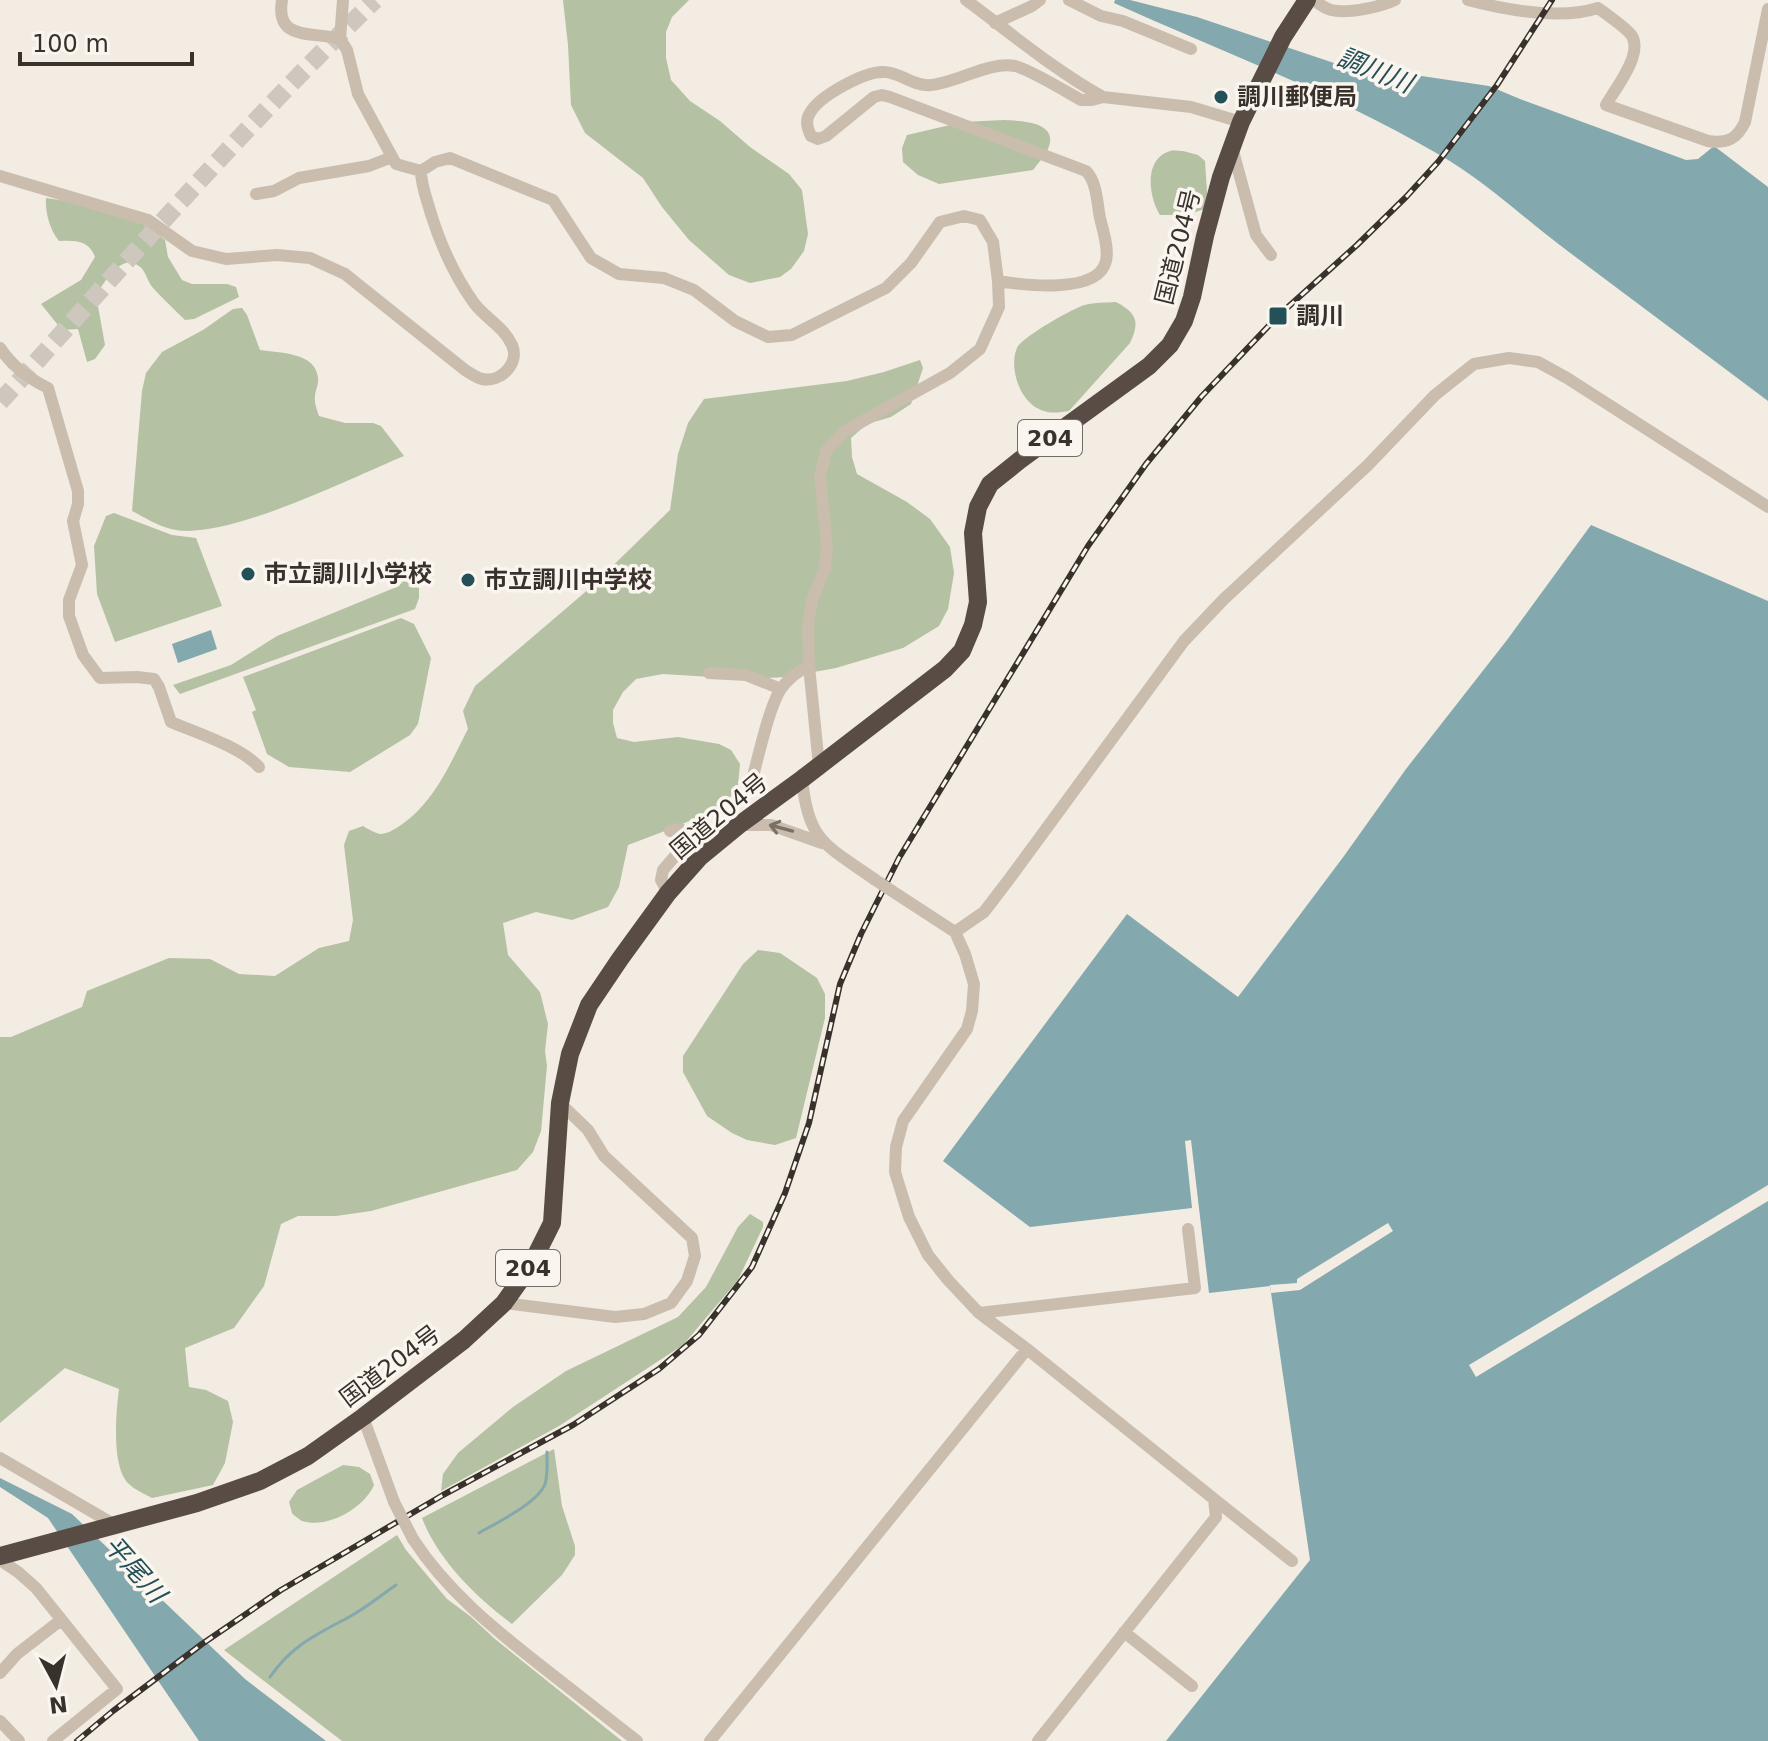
<svg xmlns="http://www.w3.org/2000/svg" width="1768" height="1741" font-family="'DejaVu Sans','Noto Sans JP',sans-serif">
	<style>
		.green { fill: #b4c1a2 }
		.water { fill: #83a8ae }
		.pier { fill: #f2ece2 }
		.lines { fill: none; stroke-linecap: round; stroke-linejoin: round }
		.stream { stroke: #83a8ae; stroke-width: 3 }
		.highway-tunnel { stroke: #cdc7be; stroke-width: 18; stroke-dasharray: 18 9; stroke-linecap: butt }
		.minor { stroke: #cabdae; stroke-width: 12 }
		.highway { stroke: #594c44; stroke-width: 18 }
		.rail-casing { stroke: #39312c; stroke-width: 6 }
		.rail { stroke: #faf5ee; stroke-width: 3; stroke-dasharray: 9; stroke-linecap: butt }
		.minor-bridge { stroke: #cabdae; stroke-width: 12 }
		.oneway { stroke: #7a7066 }
		.poi-dot { fill: #245058; stroke: #faf5ee; stroke-width: 3 }
		.labels { text-anchor: middle; stroke-width: 7; stroke-linejoin: round; paint-order: stroke }
		.shield { fill: #faf5ee; stroke: #736c66; stroke-width: 2 }
		.shield-label { font-size: 22px; font-weight: bold; fill: #39312c }
		.poi-label { font-size: 24px; font-weight: bold; fill: #39312c; stroke: #faf5ee; text-anchor: start }
		.street-label { font-size: 24px; fill: #39312c; stroke: #faf5ee }
		.water-label { font-size: 26px; font-style: italic; fill: #245058; stroke: #faf5ee }
	</style>
	<rect width="100%" height="100%" fill="#f2ece2"/>
	<path class="green" d="M563 0H689L672 17 666 32V58L671 80 690 101 720 121 750 147 789 174 802 190 808 234 804 251 791 269 780 277 750 283 729 275 689 240 662 207 643 178 585 133 571 105 568 45Z
		M1004 120C1020 121 1060 121 1048 149 1045 156 1038 163 1033 170L939 184 918 175 903 162 902 148 907 135 963 122Z
		M1183 151 1198 155 1205 161 1208 208 1186 215H1160C1149 198 1143 159 1170 151 1174 150 1179 151 1183 151Z
		M46 198 122 209 165 240 168 257 182 280 192 284H227L236 287 239 297 194 319 185 320C174 309 163 299 153 288 147 281 146 271 139 266 121 252 104 283 96 295L105 345 95 359 87 362 78 329 62 330 41 304 81 280 95 257C89 240 75 240 59 241 50 230 45 212 46 198Z
		M1116 302C1137 313 1140 322 1130 343L1069 411C1061 412 1052 414 1044 411 1021 405 1008 369 1017 348 1021 338 1073 308 1085 305 1095 302 1106 303 1116 302Z
		M242 308 247 315 260 350C279 353 316 352 318 378 319 385 315 390 315 397 314 403 317 410 319 416L345 423H373L381 426 404 456C353 477 222 543 171 529 158 526 144 517 132 511L142 391 146 373 162 352 203 330 233 309Z
		M920 360 923 368 911 404 891 417 867 424 851 438 852 457 857 474 907 502 930 519 950 547 954 573 948 609 939 626 903 648 836 668 786 677 744 679 663 674 636 679 623 692 613 710V723L617 738 634 742 678 737 719 744 731 750 740 764 738 785 726 804 678 826 628 845 619 887 608 907 572 920 536 912 503 923 508 955 540 992 548 1024 545 1051 547 1066 541 1131 533 1152 517 1170 371 1211 336 1216H298L281 1224 264 1286 234 1328 185 1348 189 1387 206 1390 228 1401 233 1422 225 1463 213 1485 152 1498C145 1494 135 1490 129 1484 111 1467 116 1413 119 1389L65 1368 0 1423V1037H11L82 1007 87 991 169 958 210 959 239 974 275 976 319 948 349 941 353 920 344 845 349 831 363 826C368 829 375 833 380 834 387 834 393 830 398 827 433 805 450 764 468 729L463 711 475 686 590 588 670 510 678 454 688 423 704 399 847 381 884 372Z
		M114 513 172 535 196 538 222 606 115 642 97 594 94 546 106 516Z
		M419 562V598L415 609 180 694 173 685 231 665 277 636 399 586Z
		M401 618 414 624 431 658 418 724 410 735 350 772 289 767 267 754 252 712 256 710 243 677Z
		M758 950 780 953 817 978 825 994V1018L796 1138 775 1145 747 1140 732 1133 707 1116 683 1072V1056L743 964Z
		M750 1214 763 1222V1227L738 1280 683 1345 559 1426 441 1491 443 1474 458 1453 513 1407 566 1371 678 1317 706 1287 738 1227Z
		M554 1449 562 1506 575 1546V1555L562 1575 512 1624C476 1597 438 1560 422 1518Z
		M343 1465 359 1467 370 1474 374 1485C364 1508 328 1529 302 1521 302 1521 292 1514 292 1513L289 1502 297 1490Z
		M397 1535 406 1550 447 1599 470 1616 495 1639 622 1741H342L224 1650Z"/>
	<path class="water" d="M1115 0H1130L1197 17 1334 63 1489 86 1520 99 1686 160 1698 159 1714 146 1768 187V401C1702 351 1635 302 1569 252 1525 220 1486 181 1438 154 1335 94 1223 52 1114 3Z
		M1591 525 1768 601V1741H1166L1310 1560 1270 1286 1209 1293 1191 1140 1185 1141 1192 1208 1030 1227 943 1161 1127 914 1238 997 1344 856 1406 769 1507 640Z
		M211 630 217 649 178 663 172 644Z
		M0 1478 72 1514 245 1679 326 1741H199L48 1518 0 1487Z"/>
	<path class="pier" d="M1768 1185V1201L1476 1377 1469 1365Z
		M1388 1223 1393 1231 1300 1290 1271 1293 1270 1285 1297 1283V1279Z"/>
	<g class="lines">
		<path class="stream" d="M479 1533C496 1523 538 1503 545 1484 548 1475 547 1462 547 1452
			M270 1677C292 1645 316 1635 349 1617 366 1608 380 1596 396 1585"/>
		<path class="highway-tunnel" d="M0 402C123 266 243 127 375 0"/>
		<path class="minor" d="M282 0C275 42 313 31 340 39L347 50 358 94 396 164 421 171
			M966 0C1012 34 1053 69 1103 97
			M1069 0 1101 16 1123 21 1191 49
			M1314 0C1319 4 1324 8 1331 10 1347 14 1381 7 1395 0
			M1468 0C1506 10 1560 20 1598 8 1606 14 1628 29 1632 36 1643 55 1615 89 1606 105L1708 141C1727 144 1737 139 1745 122L1768 9
			M995 23 1032 6 1040 0
			M340 39 343 0
			M1233 151 1256 235 1271 255
			M0 176 148 220 192 251 226 259 277 255 310 258 345 274 465 370C470 373 477 378 482 379 501 383 520 363 512 345 504 327 485 318 474 303 454 275 441 246 431 214 427 199 421 186 421 171L435 162 450 158 553 200 591 258 619 274 664 278 694 290 735 321 768 337 792 335 886 288 911 263 940 222 964 216 980 220 993 242 998 281 999 307 980 349 950 373 845 431 826 451 820 476 827 546 825 568 812 601 808 624 809 666 819 766
			M256 194 274 191 299 178 369 166 392 157
			M998 281C1023 285 1098 295 1106 261 1109 248 1103 231 1100 218 1097 203 1097 182 1086 171L890 97 882 95 874 97 826 136 818 139 811 136C807 128 805 120 810 113 819 96 865 71 884 72 900 72 914 87 931 85 957 83 989 61 1015 66 1031 70 1065 91 1081 100H1092L1103 97 1191 107 1241 122
			M0 348C13 367 28 378 48 388L78 491V504L73 521 82 565 69 600V616L83 655 100 678 137 677 154 679 159 687 171 722C197 733 241 747 259 767
			M709 673 746 675 781 689
			M802 779C808 842 826 845 874 879
			M750 787C758 760 767 713 780 690 787 680 798 671 809 666
			M741 825H771L822 843
			M892 891 955 932 965 954 974 984 972 1011 967 1029 903 1121 896 1147 895 1172 909 1217 928 1255 948 1280 979 1313 1027 1349 1214 1499 1216 1517 1038 1741
			M668 893 661 880 663 870 689 840 687 833 680 829 670 831
			M955 932 984 912 1010 878 1184 641 1223 600 1368 465 1435 395 1474 364 1509 358 1538 362 1567 378 1768 507
			M504 1303 615 1317 644 1314 671 1303 687 1281 695 1256 692 1238 604 1156 588 1130 560 1103
			M979 1313 1195 1288 1188 1229
			M363 1417 394 1502
			M0 1458 115 1525
			M1214 1499 1292 1561
			M413 1539C446 1590 493 1628 540 1665 572 1690 605 1716 637 1741
			M0 1560 18 1572 36 1588 117 1689 53 1741
			M1124 1632 1192 1686
			M0 1673 17 1654 61 1620
			M0 1721 19 1741
			M710 1741 1027 1349"/>
		<path class="highway" d="M0 1556 197 1503 260 1481 308 1456 363 1417 464 1340 504 1303 531 1265 552 1223 560 1103 570 1054 589 1005 620 959 668 893 700 857 739 825 802 779 945 669 962 651 973 625 978 602 973 533 978 507 990 484 1020 460 1149 366 1170 345 1184 321 1192 297 1205 236 1221 177 1241 122 1283 37 1307 0"/>
		<g class="rail-casing">
			<path id="rail" d="M77 1741 113 1711 202 1644 281 1590 443 1495 573 1425 659 1369 699 1335 752 1267 785 1193 809 1123 840 984 861 934 899 858 1088 546 1146 464 1202 396 1278 316 1357 245 1406 197 1438 162 1497 85 1552 0"/>
		</g>
		<use href="#rail" class="rail"/>
		<path class="minor-bridge" d="M874 879 892 891
			M394 1502 413 1539"/>
	</g>
	<defs><path id="oneway-shaft" d="M-6 0H5M1.5-3L5.5 0L1.5 3" fill="none" stroke-width="1.6" stroke-linecap="round" stroke-linejoin="round" transform="scale(2)"/></defs>
	<use class="oneway" href="#oneway-shaft" transform="translate(781 828) rotate(-165)"/>
	<g class="poi-dot">
		<circle cx="1221" cy="97" r="8"/>
		<rect x="1268" y="306" width="20" height="20" rx="4"/>
		<circle cx="248" cy="574" r="8"/>
		<circle cx="468" cy="580" r="8"/>
	</g>
	<g class="labels">
		<g class="shield">
			<rect x="1018" y="420" width="64" height="36" rx="6"/>
			<rect x="496" y="1250" width="64" height="36" rx="6"/>
		</g>
		<g class="shield-label">
			<text x="1050" y="446">204</text>
			<text x="528" y="1276">204</text>
		</g>
		<g class="poi-label">
			<text x="1237" y="105">調川郵便局</text>
			<text x="1296" y="324">調川</text>
			<text x="264" y="582">市立調川小学校</text>
			<text x="484" y="588">市立調川中学校</text>
		</g>
		<g class="street-label">
			<text transform="translate(1178 247) rotate(-76)" y="8">国道204号</text>
			<text transform="translate(719 816) rotate(-40)" y="8">国道204号</text>
			<text transform="translate(390 1366) rotate(-37)" y="8">国道204号</text>
		</g>
		<g class="water-label">
			<text transform="translate(1375 70) rotate(22)" y="9">調川川</text>
			<text transform="translate(135 1569) rotate(49)" y="9">平尾川</text>
		</g>
	</g>
	<g transform="translate(56 1685) rotate(173)" stroke="#faf5ee" stroke-width="6" paint-order="stroke">
	<path d="M0-6L14 30L0 20L-14 30Z" fill="#39312c"/>
	<text y="-12" font-size="22" font-weight="bold" text-anchor="middle" fill="#39312c">N</text>
	</g>
	<path d="M20 52v12h172v-12" fill="none" stroke="#39312c" stroke-width="4"/>
	<text x="32" y="52" font-size="24" fill="#39312c" stroke="#faf5ee" stroke-width="6" paint-order="stroke">100 m</text>
</svg>
